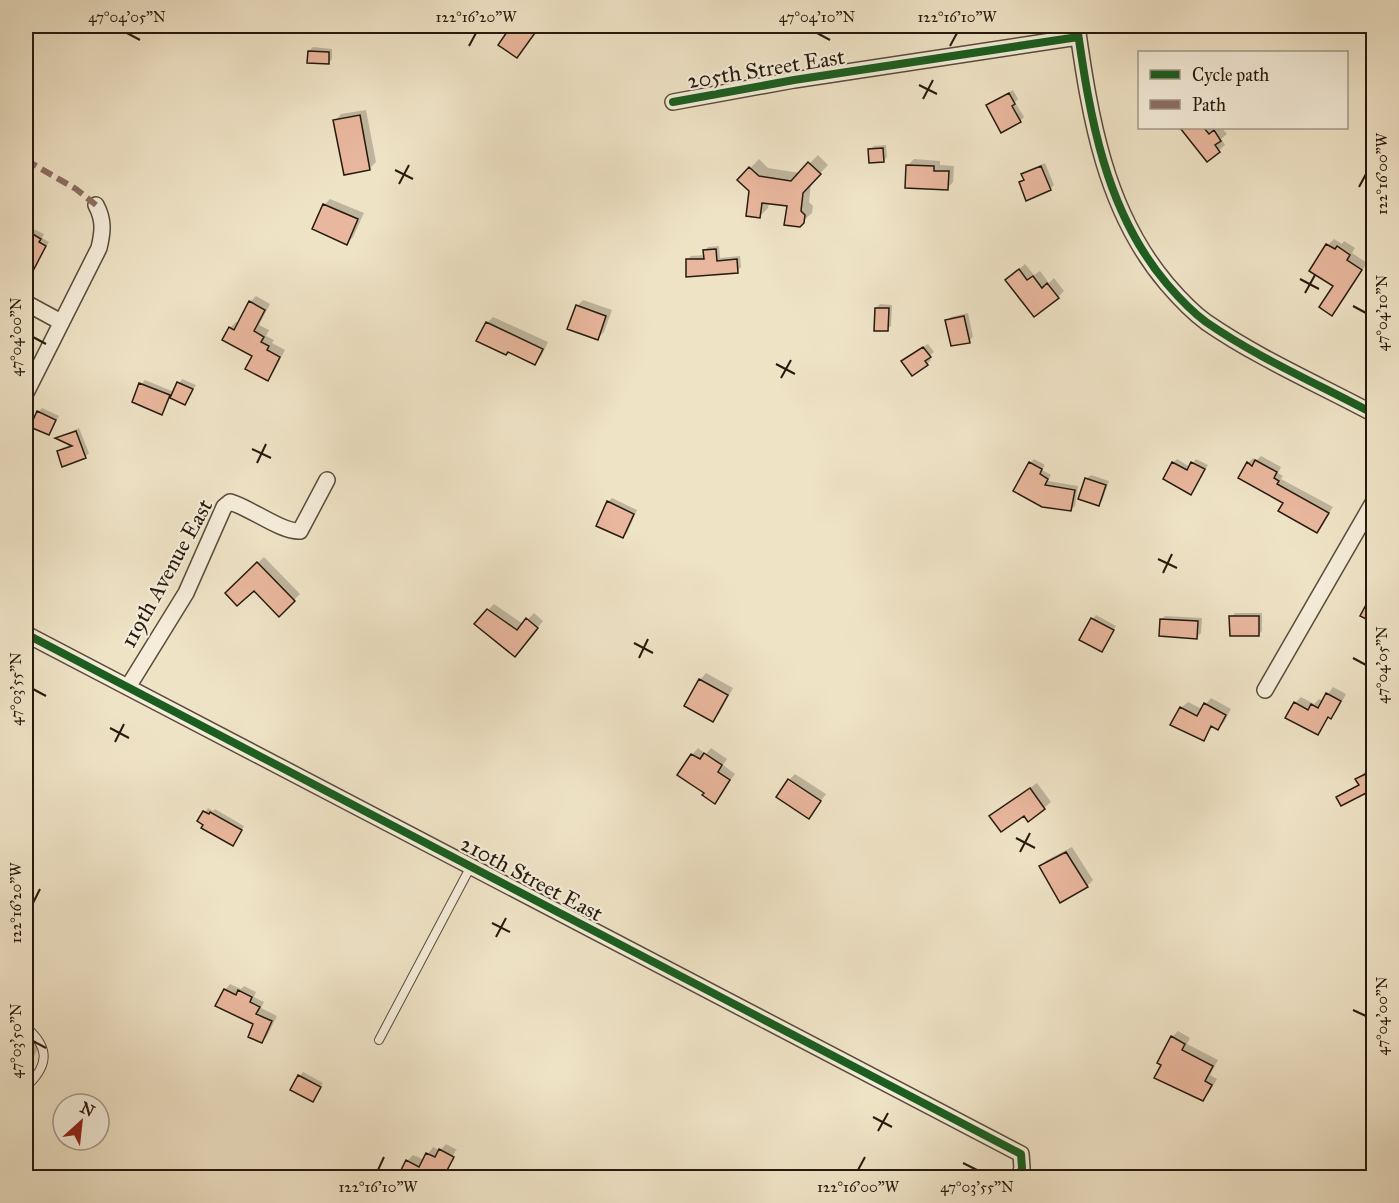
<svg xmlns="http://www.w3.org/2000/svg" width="1399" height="1203" font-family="'IM FELL Great Primer',serif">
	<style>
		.shadow { fill: #0003 }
		.building { fill: #e9b79d; stroke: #251a0d; stroke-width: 1.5 }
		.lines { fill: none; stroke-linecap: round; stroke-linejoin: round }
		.service-casing { stroke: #584c3b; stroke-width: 10 }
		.minor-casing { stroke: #584c3b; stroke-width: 18 }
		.service { stroke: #f5edda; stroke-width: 8 }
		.minor { stroke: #f5edda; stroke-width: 15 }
		.quiet { stroke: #8d6e63; stroke-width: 6; stroke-dasharray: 12 6; stroke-linecap: butt }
		.cycleway-casing { stroke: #f5edda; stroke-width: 11 }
		.cycleway { stroke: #1b5e20; stroke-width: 8 }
		.ticks { fill: none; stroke: #251a0d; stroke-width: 2 }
		.labels { text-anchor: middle; stroke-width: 4.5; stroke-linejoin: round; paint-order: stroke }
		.street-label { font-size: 22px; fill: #251a0d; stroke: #f5edda }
		.neatline { fill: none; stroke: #251a0d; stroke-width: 2 }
		.ticks-label { font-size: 15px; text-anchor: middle; fill: #251a0d }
	</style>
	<rect width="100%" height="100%" fill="#efe3c6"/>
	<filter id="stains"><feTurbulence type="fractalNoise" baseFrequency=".00333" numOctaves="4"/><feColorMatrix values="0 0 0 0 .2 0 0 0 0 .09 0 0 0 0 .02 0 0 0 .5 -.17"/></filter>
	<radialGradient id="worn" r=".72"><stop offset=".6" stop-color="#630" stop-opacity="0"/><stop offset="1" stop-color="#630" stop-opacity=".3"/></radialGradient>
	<path class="shadow" d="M512 26H540L517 56 500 44Z
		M313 47 332 49V59L328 63 309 51Z
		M1013 90 1018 99 1015 102 1024 117 1020 121 988 105Z
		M366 110 376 162 370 168 335 121 341 114Z
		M1182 128H1214L1216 129 1222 128 1227 134 1221 139 1225 145 1207 160Z
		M886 145 887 157 883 161 870 149 874 146Z
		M818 155 828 165 811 183 809 202 813 206 812 213 799 225 788 204 769 202 768 208 760 216 750 191 739 180 759 159 768 168 800 173Z
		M914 159 940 161V165L954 166 953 182 947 189 908 165Z
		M1045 163 1054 185 1050 189 1020 183 1025 178 1023 174 1027 171Z
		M330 199 364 213 353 237 347 243 324 205Z
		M29 227 44 234 42 238 49 242 32 269 26 265V231Z
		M1334 239 1342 244 1344 241 1355 248 1352 253 1367 263 1338 308 1332 314 1335 286 1328 245Z
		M719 246 720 258 740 256 741 267 737 271 687 260 691 256 705 255 704 251 708 247Z
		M1025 264 1034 275 1040 271 1049 283 1054 278 1064 291 1058 297 1007 280Z
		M256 296 270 304 259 325 269 330 266 336 274 340 272 343 285 350 273 373 267 379 254 355 230 328 236 322 239 323 250 302Z
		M583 300 612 310 604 332 597 339 577 306Z
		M880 304 892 305 891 326 887 329 876 308Z
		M968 313 973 337 969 341 947 320 951 317Z
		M493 317 548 342 541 357 535 363 487 323Z
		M928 344 934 352 928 357 931 360 927 364 907 357Z
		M182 379 196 385 185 403 171 397 162 413 134 401 141 384 145 380 174 392Z
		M42 408 59 416 49 434 38 412Z
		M79 428 89 453 85 457 58 452 62 448 72 444 58 438Z
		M1261 456 1281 467 1278 473 1283 476 1281 479 1333 507 1317 531 1285 502 1248 463 1253 458 1257 460Z
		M1034 459 1045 465 1042 470 1051 475 1048 481 1078 486 1075 506 1071 510 1042 505 1030 463Z
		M1177 459 1190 467 1196 459 1208 465 1191 493 1173 463Z
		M1091 475 1109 481 1102 501 1098 504 1080 498 1087 478Z
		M612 498 637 510 627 533 623 536 608 502Z
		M264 557 300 594 279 615 254 589 227 593Z
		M494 604 523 624 534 613 543 621 521 649 488 610Z
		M1235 613H1262V631L1258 635 1231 617Z
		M1096 615 1116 626 1101 650 1093 619Z
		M1165 616 1202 618 1201 633 1197 637 1162 619Z
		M706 673 733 688 719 714 712 720 700 680Z
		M1333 687 1346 694 1337 711 1331 717 1329 716 1318 733 1295 703 1301 697 1314 704 1319 699 1323 701Z
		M1211 698 1231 709 1224 722 1218 728 1213 726 1203 739 1181 708 1188 702 1202 709Z
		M698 748 706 754 711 748 727 759 723 765 735 774 715 802 706 793 692 755Z
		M1374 763V788L1338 797 1344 792 1360 784 1357 779Z
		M795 774 826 794 809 817 789 780Z
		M1037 783 1051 802 1044 808 1025 814 991 816Z
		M208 808 213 811 215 809 244 826 236 840 199 821Z
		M1072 847 1093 880 1087 886 1040 866 1047 860Z
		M230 984 241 989 244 986 256 992 254 997 264 1002 261 1008 277 1016 267 1036 262 1042 255 1023 225 990Z
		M1178 1031 1190 1038 1187 1044 1218 1060 1210 1075 1217 1079 1209 1093 1203 1099 1172 1037Z
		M26 1037 40 1044 30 1065 26 1070Z
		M303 1072 323 1083 312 1100 300 1076Z
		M446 1144 459 1151 456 1150 441 1178H399L407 1161 413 1155 424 1160 433 1147 440 1151Z
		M26 1168 30 1170 26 1178Z"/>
	<path class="building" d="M497 26H540L517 58 498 45 507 32Z
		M308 51 329 52V64L307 63Z
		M1009 93 1015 104 1012 106 1021 122 1001 133 986 105Z
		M360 115 370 170 344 175 333 120Z
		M1180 128H1204L1209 134 1214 130 1221 141 1215 145 1220 152 1207 162Z
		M883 148 884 162 869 163 868 149Z
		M808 162 821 174 803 193 801 211 805 215 804 223 800 227 784 225 787 206 762 203 760 218 746 216 749 191 737 180 749 167 759 176 791 181Z
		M906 165 934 166V171H949L948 190 905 188Z
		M1041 166 1051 190 1026 201 1019 182 1024 180 1021 174Z
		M323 204 358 219 347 245 312 229Z
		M26 230 41 239 39 242 46 246 33 271 26 267Z
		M1326 244 1335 249 1337 246 1350 255 1347 260 1362 270 1332 316 1319 307 1333 286 1309 271Z
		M716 249 717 261 737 259 738 273 686 277V259H704L703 250Z
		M1019 269 1027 280 1033 276 1042 288 1047 283 1059 298 1034 317 1005 280Z
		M249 301 265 310 254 331 264 337 261 342 269 346 267 350 280 357 268 381 245 369 252 356 222 340 229 327 234 330Z
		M576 305 606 316 598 340 567 329Z
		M875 308H889L888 331H874Z
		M964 316 970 343 951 346 945 320Z
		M486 322 543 349 535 365 508 352 506 355 476 341Z
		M923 347 931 357 925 361 928 365 912 376 901 361Z
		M177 382 193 389 185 405 170 398Z
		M139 383 170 395 162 415 132 402Z
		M37 411 56 420 49 435 30 427Z
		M76 431 86 458 62 467 57 451 72 446 55 438Z
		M1255 460 1277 472 1274 478 1279 481 1277 484 1329 513 1317 533 1278 511 1283 503 1238 478 1247 462 1252 466Z
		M1029 462 1042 469 1040 474 1048 479 1045 485 1075 490 1071 511 1042 507 1013 491Z
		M1172 462 1187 470 1191 462 1205 469 1191 495 1163 479Z
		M1085 478 1106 485 1099 506 1078 499Z
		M607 501 634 514 623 538 596 526Z
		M257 562 295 601 279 617 254 591 237 606 225 593Z
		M1374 590V623L1360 616Z
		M487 609 517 630 526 618 538 628 515 657 474 624Z
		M1229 616H1259V636H1230Z
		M1091 618 1114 630 1102 652 1079 640Z
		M1160 619 1198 621 1197 639 1159 636Z
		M699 679 728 695 713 722 684 706Z
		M1326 693 1341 701 1331 719 1328 717 1318 735 1285 718 1294 702 1308 710 1311 704 1318 708Z
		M1204 703 1226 715 1218 730 1211 726 1204 741 1170 725 1180 707 1197 716Z
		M704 753 722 765 718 772 730 780 715 804 702 795 704 793 677 775 691 754 700 759Z
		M1374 770V789L1341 806 1336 797 1359 785 1355 779Z
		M788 779 821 801 809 819 776 797Z
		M1030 788 1045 809 1028 822 1024 816 1001 832 989 816Z
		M203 811 209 814 210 812 242 830 233 846 201 828 203 825 197 821Z
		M1066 852 1088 887 1060 903 1039 866Z
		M224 989 236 995 238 990 252 997 250 1002 260 1007 256 1014 272 1021 262 1043 248 1037 253 1024 215 1006Z
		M1171 1036 1185 1044 1182 1050 1213 1066 1205 1081 1212 1085 1203 1101 1154 1078 1161 1065 1157 1063Z
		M298 1075 321 1087 313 1102 290 1090Z
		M439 1149 454 1157 443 1178H397L406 1160 419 1167 426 1153 435 1157Z"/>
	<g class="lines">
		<g class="service-casing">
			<path id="service" d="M26 1027C48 1046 50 1063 29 1084L26 1083
				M379 1040 471 866"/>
		</g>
		<g class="minor-casing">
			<path id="minor" d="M1077 26C1090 117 1105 211 1167 284 1179 298 1191 311 1206 322 1258 358 1318 384 1374 414
				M673 102 794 80 1078 37
				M26 303 61 322
				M26 393 99 248C103 231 104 220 96 205
				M26 634 1021 1154 1022 1168 1019 1178
				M128 687 186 593 224 507 230 502C251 508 281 532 300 531L327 480
				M1265 690 1374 501"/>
		</g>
		<use href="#service" class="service"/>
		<use href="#minor" class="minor"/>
		<path class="quiet" d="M26 160 76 189 96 205"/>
		<g class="cycleway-casing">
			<path id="cycleway" d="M1077 26C1090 117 1105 211 1167 284 1179 298 1191 311 1206 322 1258 358 1318 384 1374 414
				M673 102 794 80 1078 37
				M26 634 1021 1154 1022 1168 1019 1178"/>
		</g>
		<use href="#cycleway" class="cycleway"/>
	</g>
	<path class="ticks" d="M127 33 140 40M817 33 830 40M469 46 476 33M950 46 957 33M919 85 937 94M923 99 933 80M395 170 413 179M399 184 409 165M1359 187 1366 174M1300 279 1319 289M1305 293 1315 275M1353 306 1366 313M33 337 46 344M776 364 795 374M781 378 791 360M252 449 271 458M257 463 266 444M1158 559 1177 568M1163 573 1172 554M634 643 653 653M639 658 648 639M1353 658 1366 665M33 689 46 696M110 728 129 738M115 742 124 724M1016 838 1035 848M1020 852 1030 833M33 903 40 889M492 923 510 932M496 937 506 918M1353 1010 1366 1016M33 1041 46 1048M873 1117 892 1127M878 1131 888 1113M963 1163 977 1170M378 1170 384 1157M858 1170 865 1157"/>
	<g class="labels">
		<g class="street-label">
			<text transform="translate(766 68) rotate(-9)" y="8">205th Street East</text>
			<text transform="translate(166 573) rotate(-61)" y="8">119th Avenue East</text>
			<text transform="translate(532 878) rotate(28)" y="8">210th Street East</text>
		</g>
	</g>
	<rect width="1399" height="1203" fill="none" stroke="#efe3c6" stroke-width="66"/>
	<rect x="1138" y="51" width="210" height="78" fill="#f5edda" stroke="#a29988" stroke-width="1.5"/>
	<rect x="1150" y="70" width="30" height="9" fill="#1b5e20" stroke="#a29988" stroke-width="1.5"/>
	<text x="1192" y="81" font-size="18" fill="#251a0d">Cycle path</text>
	<rect x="1150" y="100" width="30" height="9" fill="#8d6e63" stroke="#a29988" stroke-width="1.5"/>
	<text x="1192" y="111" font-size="18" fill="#251a0d">Path</text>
	<g transform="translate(81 1122) rotate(27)"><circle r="28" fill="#f5edda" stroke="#a29988" stroke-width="1.5"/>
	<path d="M0-4.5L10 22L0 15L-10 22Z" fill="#8f2418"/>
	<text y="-9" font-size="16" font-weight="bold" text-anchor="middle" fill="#251a0d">N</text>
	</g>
	<rect x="33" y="33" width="1333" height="1137" class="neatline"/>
	<g class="ticks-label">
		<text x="127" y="22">47°04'05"N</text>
		<text x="476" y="22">122°16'20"W</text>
		<text x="817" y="22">47°04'10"N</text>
		<text x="957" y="22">122°16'10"W</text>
		<text transform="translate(1382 174) rotate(-90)" y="5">122°16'00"W</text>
		<text transform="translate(1382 313) rotate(-90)" y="5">47°04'10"N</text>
		<text transform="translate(16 337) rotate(-90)" y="5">47°04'00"N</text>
		<text transform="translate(1382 665) rotate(-90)" y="5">47°04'05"N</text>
		<text transform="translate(16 689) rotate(-90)" y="5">47°03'55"N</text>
		<text transform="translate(16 903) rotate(-90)" y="5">122°16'20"W</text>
		<text transform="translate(1382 1016) rotate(-90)" y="5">47°04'00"N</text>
		<text transform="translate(16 1041) rotate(-90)" y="5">47°03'50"N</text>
		<text x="378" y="1192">122°16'10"W</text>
		<text x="858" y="1192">122°16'00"W</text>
		<text x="977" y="1192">47°03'55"N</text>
	</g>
	<rect width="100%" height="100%" filter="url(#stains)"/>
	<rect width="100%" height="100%" fill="url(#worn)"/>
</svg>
